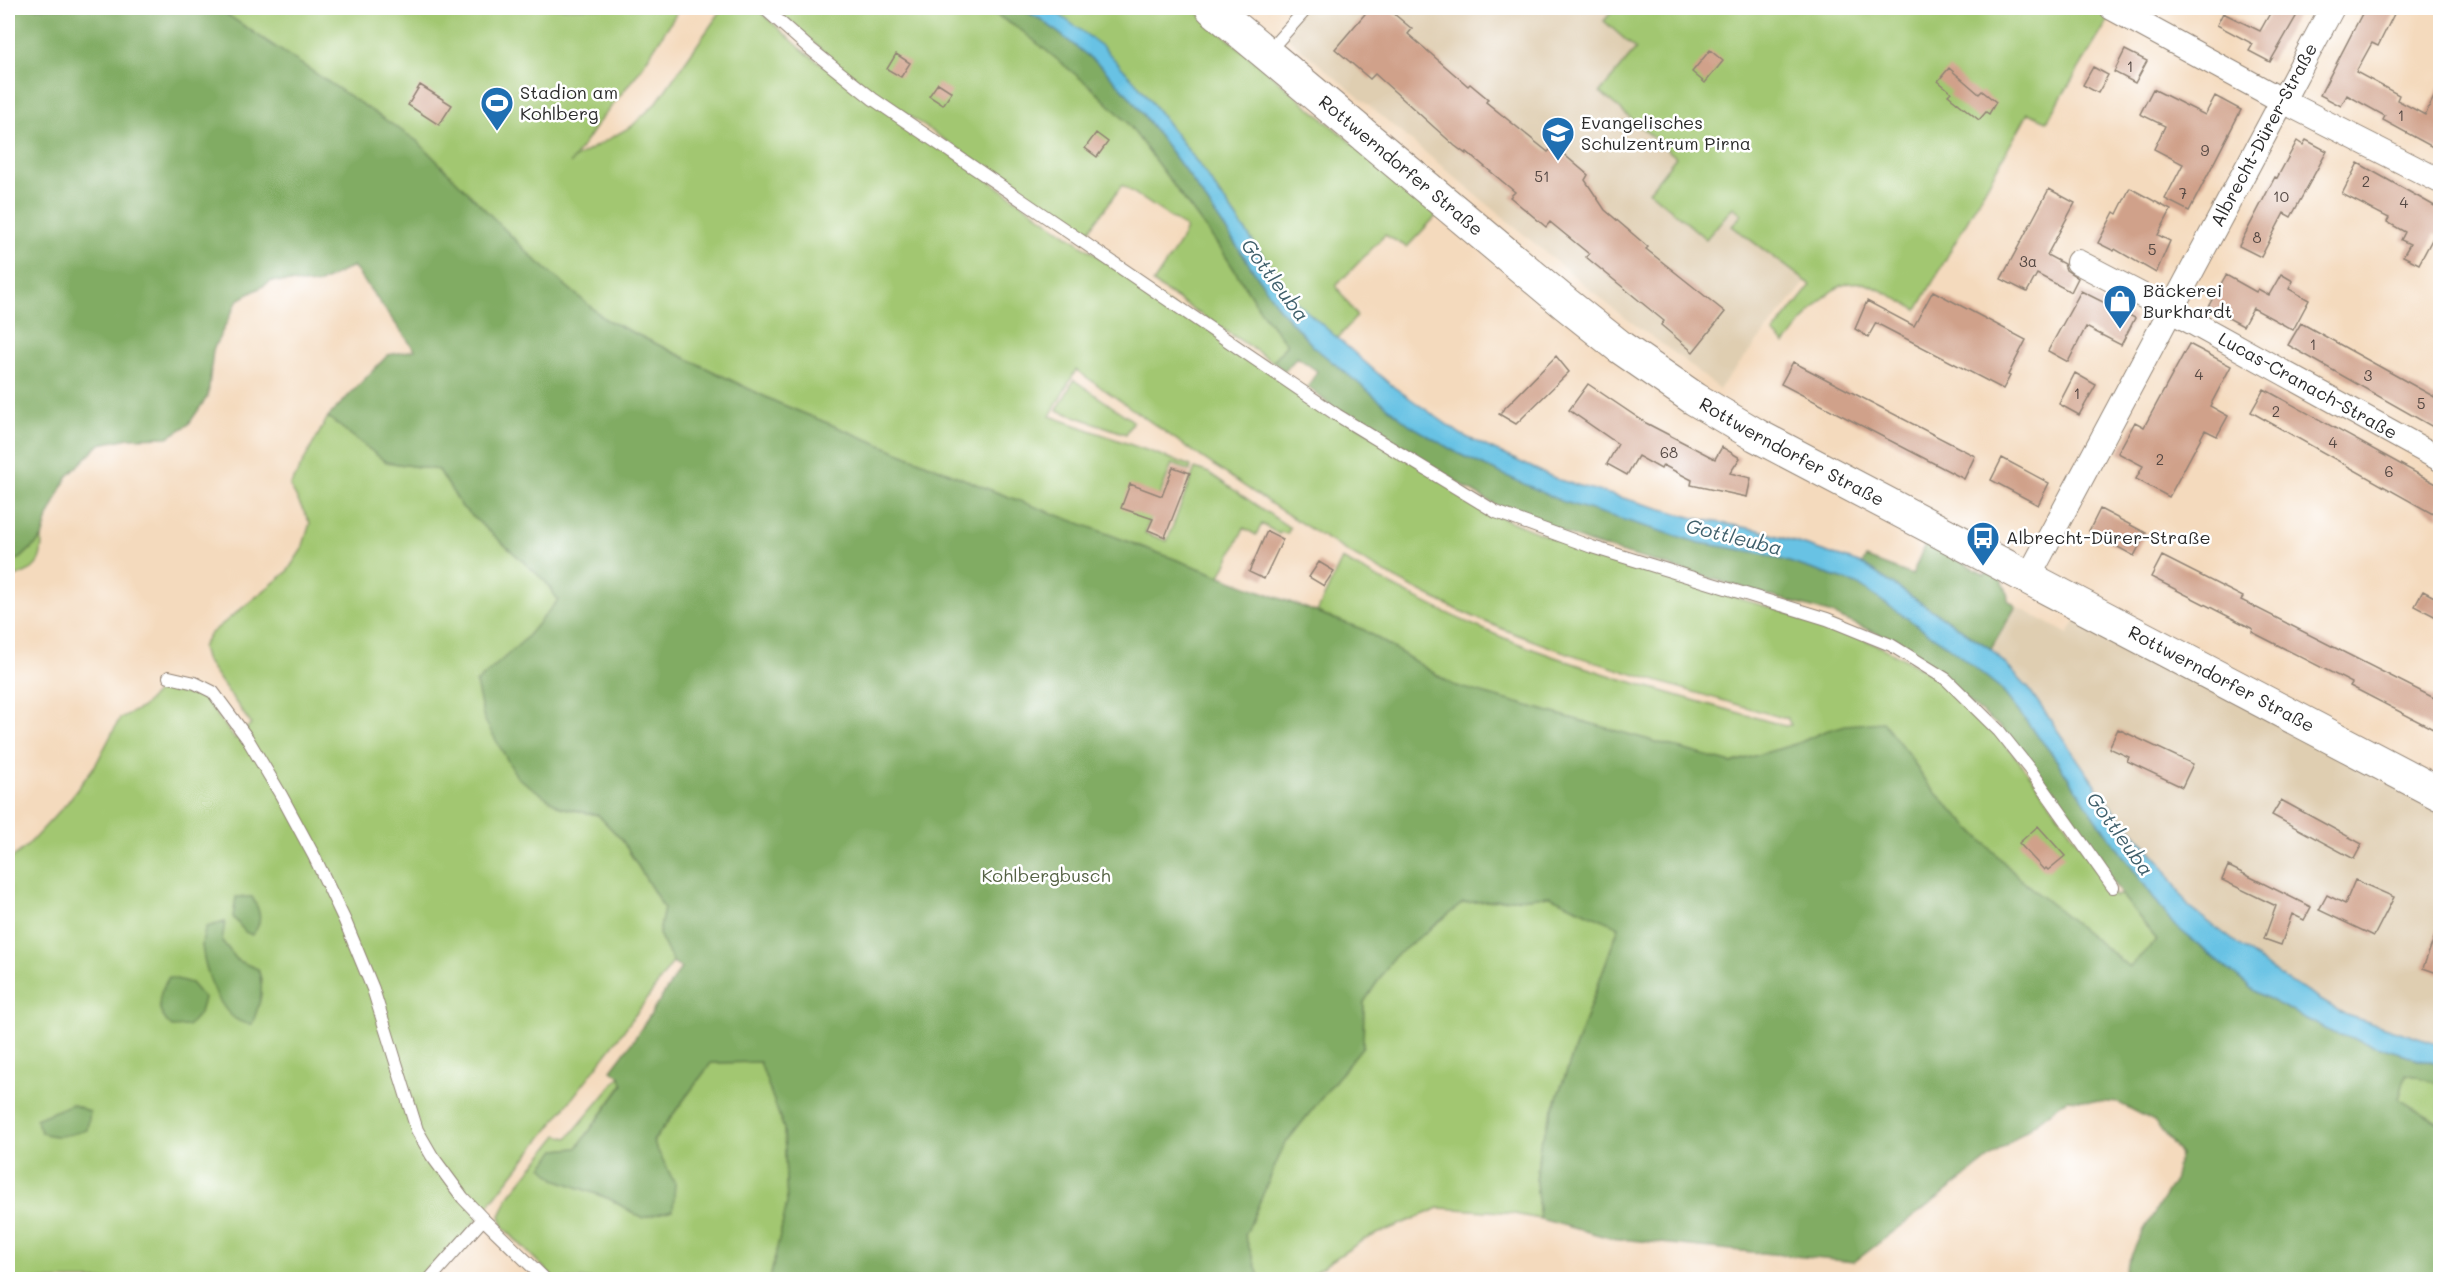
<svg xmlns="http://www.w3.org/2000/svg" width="2448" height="1287" font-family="Mali,sans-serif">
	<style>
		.built { fill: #dfceb1 }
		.green { fill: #a2c771; stroke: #66794e; stroke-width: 1.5; fill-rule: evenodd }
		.forest { fill: #81ac63; stroke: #566c47; stroke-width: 1.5 }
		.water { fill: #67c2e4; stroke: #497688; stroke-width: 1.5 }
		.building { fill: #d0a18a }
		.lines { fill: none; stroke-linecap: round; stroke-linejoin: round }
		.service-casing { stroke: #908274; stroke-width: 14 }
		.minor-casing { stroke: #908274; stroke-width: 26 }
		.secondary-casing { stroke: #908274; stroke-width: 35 }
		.service { stroke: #fff; stroke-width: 12 }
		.minor { stroke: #fff; stroke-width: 24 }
		.secondary { stroke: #fff; stroke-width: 33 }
		.labels { text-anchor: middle; stroke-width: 5; stroke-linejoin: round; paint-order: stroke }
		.number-label { font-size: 15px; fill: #544843 }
		.poi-label { font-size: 18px; fill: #2b2b2b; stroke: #fff; text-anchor: start }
		.street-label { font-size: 18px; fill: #2b2b2b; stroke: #fff }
		.park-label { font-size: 18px; fill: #556244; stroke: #fff }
		.water-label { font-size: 20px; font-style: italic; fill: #40606c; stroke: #fff }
	</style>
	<rect width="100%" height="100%" fill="#fff"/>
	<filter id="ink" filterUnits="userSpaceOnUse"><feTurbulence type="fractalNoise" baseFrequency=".0167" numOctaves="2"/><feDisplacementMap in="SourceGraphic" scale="12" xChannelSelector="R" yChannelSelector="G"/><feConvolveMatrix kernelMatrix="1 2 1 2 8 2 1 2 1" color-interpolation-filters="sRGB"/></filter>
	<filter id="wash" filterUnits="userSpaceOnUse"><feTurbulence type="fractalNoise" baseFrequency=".008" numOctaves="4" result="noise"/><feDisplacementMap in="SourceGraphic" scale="24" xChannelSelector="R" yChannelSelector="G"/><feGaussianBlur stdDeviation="1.35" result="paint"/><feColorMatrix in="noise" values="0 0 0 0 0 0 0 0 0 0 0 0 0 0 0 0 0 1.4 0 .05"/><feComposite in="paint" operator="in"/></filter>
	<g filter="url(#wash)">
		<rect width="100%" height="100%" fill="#f4dabd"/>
		<path class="built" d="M1296 8H1671L1600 92 1742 214 1732 226 1806 282 1719 389 1684 360 1617 312 1278 30Z
			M2016 606 2068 634 2078 617 2440 811V1045L2346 1015 2280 976 2189 907 2159 860 2107 802 2029 689 1991 649Z"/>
		<path class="green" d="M217 8H680L638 73 598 123 570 164 575 158 632 126 657 102 723 8H756L806 53 1145 289V293L1152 298 1155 295 1498 516 1592 555 1819 622 1820 626 1829 628 1832 624C1867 641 1915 661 1945 684 2014 740 2065 825 2115 897L2121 894 2157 940 2129 967 2020 879 1927 784 1909 755 1825 731 1799 743 1731 763 1453 685 1364 630 1317 612 1342 559C1389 584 1436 610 1485 630 1581 671 1684 697 1785 726L1791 725 1787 718H1783C1665 683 1541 652 1431 597 1305 534 1192 450 1076 370L1050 416 1191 466 1190 471 1172 464 1145 533 1167 541 1195 468 1209 473 1290 528 1287 534 1281 532 1279 534 1262 524 1256 535 1244 528 1220 576 993 491 776 402 605 319 533 258 417 141Z
			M775 8H985L1021 30 1091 87 1126 121 1223 252 1262 313 1287 344 1273 362 1153 283 1179 244 1186 228 1122 185 1086 235 878 95 836 63Z
			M1050 8H1192L1437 215 1407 247 1385 235 1336 286 1357 316 1337 339 1294 300 1200 166 1139 86Z
			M1615 8H1741L1746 11 1749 8H2096L2111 16 2047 121 2028 113 1917 310C1903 303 1876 285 1862 283 1829 277 1804 322 1785 344L1773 333 1811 285 1732 226 1742 214 1733 207 1706 239 1649 191 1676 157 1600 92 1636 49 1604 21Z
			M1074 380 1133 421 1126 434 1057 410Z
			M328 417 386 462 439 470 462 507 545 581 559 600 524 640 560 807 598 815 622 840 664 908 659 934 673 962C626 1030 575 1095 524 1160 492 1200 461 1244 423 1279L8 1280V861L27 846 67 803 96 764 120 718 143 707 160 688 204 698 235 739 251 724 205 659 202 647 210 634 287 572 302 549 310 523 290 486ZM224 922 222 941 238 961 258 969 262 982 206 960 202 945Z
			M42 538C42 570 34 568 8 580V563L21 558Z
			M1550 896 1619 926 1540 1145 1536 1182 1540 1219 1504 1212 1439 1208 1363 1240 1304 1279H1260L1245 1236 1284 1145 1363 1046 1364 1002 1393 958 1463 903Z
			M760 1062 784 1129 787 1204 770 1279H555L504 1228 500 1216 509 1196 558 1135 568 1138 620 1076 623 1084 577 1148 556 1150 555 1179 610 1199 642 1218 675 1184 653 1142 711 1063Z
			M2406 1074 2440 1083V1124L2399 1099Z"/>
		<path class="forest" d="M8 8H217L417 141 533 258 605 319 776 402 993 491 1364 630 1453 685 1731 763 1799 743 1825 731 1846 725 1883 722 1909 755 1927 784 2020 879 2129 967 2157 940 2121 894 2036 769 2001 728 1893 640 1829 613 1590 543 1499 507 1340 413 1308 387 1317 371 1297 357 1285 371 1273 362 1287 344 1262 313 1223 252 1126 121 1091 87 1021 30 985 8H1019L1042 20 1102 67 1130 97 1190 177 1279 308 1314 347 1410 425 1459 454 1562 501 1700 543 1761 553 1857 584 1949 647 2000 688 2053 755 2100 824 2173 924 2257 993 2333 1033 2440 1065V1083L2406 1074 2399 1099 2440 1124V1279H2121L2140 1236 2174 1181 2180 1154 2154 1121 2119 1103 2067 1099 1854 1262 1610 1238 1540 1219 1536 1182 1540 1145 1619 927 1550 896 1463 903 1393 958 1364 1002 1363 1046 1284 1145 1245 1236 1260 1279H770L787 1204 784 1129 760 1062 711 1063 653 1141 675 1184 673 1210 642 1218 610 1199 555 1179 542 1167 556 1150 577 1148 623 1085 620 1076 611 1070 633 1041 681 968 673 962 659 934 664 908 622 840 598 815 560 807 517 777 484 719 476 683 524 640 558 600 545 581 462 507 439 470 386 462 328 417 388 355 415 350 353 266 318 284 272 281 238 300 213 350 208 396 188 425 168 437 129 438 100 444 67 477 48 517 42 538 21 558 8 563Z
			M1926 542 1985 575 1989 570C2001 579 2007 584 2008 600L2016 606 1991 649 1862 564 1866 558 1912 575Z
			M236 897H252C260 910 264 922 252 935L245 932 233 917Z
			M225 922 222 941 238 961 258 969C265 990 260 1004 252 1024 221 1025 205 971 202 946 202 940 204 933 206 927Z
			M169 977 191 983 204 998 200 1013 188 1026 172 1027C154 1011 157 996 169 977Z
			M72 1104 90 1112 87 1130C72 1134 56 1140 41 1132L36 1119Z"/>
		<path class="water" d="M1019 8H1050L1102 46 1139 86 1200 166 1294 300 1391 385 1462 435 1559 480 1694 518 1759 530 1862 564 1991 649 2029 689 2107 802 2159 860 2189 907 2280 976 2346 1015 2440 1045V1065L2333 1033 2257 993 2173 924 2100 824 2053 755 2000 688 1949 647 1857 584 1761 553 1700 543 1561 501 1459 454 1410 425 1314 347 1279 308 1190 177 1130 97 1102 67 1042 20Z"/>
		<g id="blocks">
			<path class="building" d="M1370 8H1387L1412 29 1408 34 1468 86 1470 84 1488 99 1486 102 1548 152 1554 146 1588 175 1585 180 1605 210 1648 247 1646 249 1725 312 1693 352 1661 325 1664 321 1586 257 1589 254 1550 222 1546 227 1510 197 1515 192 1467 152 1466 154 1455 146 1375 74 1370 79 1335 49Z
				M2273 8H2301L2270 62 2249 51 2253 44 2217 25 2223 13 2260 31Z
				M2365 8H2397L2378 46 2372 43 2356 72 2399 95 2397 100 2425 115 2440 85V151L2383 120 2385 116 2347 95 2341 106 2320 95Z
				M1710 50 1723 61 1705 83 1692 72Z
				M2125 50 2147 61 2135 83 2114 72Z
				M896 54 910 63 901 77 887 69Z
				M2093 67 2108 75 2098 93 2083 85Z
				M1949 68 1979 94 1982 91 1996 102 1989 114 1986 112 1979 120 1948 95 1951 92 1938 81Z
				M938 83 952 92 943 105 929 96Z
				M420 85 452 105 439 125 408 105Z
				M2153 89 2205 115 2215 96 2241 110 2189 211 2165 199 2183 164 2154 149 2165 126 2140 114Z
				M1096 133 1108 142 1097 157 1085 148Z
				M2306 140 2327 151 2291 217 2284 213 2261 257 2239 246 2275 177 2277 178 2297 141 2303 145Z
				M2358 163 2440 209V237L2435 234 2419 264 2403 256 2410 244 2401 240 2405 232 2387 222 2389 218 2342 194Z
				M2130 188 2171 210 2158 235 2170 241 2156 273 2115 249 2114 251 2098 243 2114 212 2117 214Z
				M2049 189 2075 203 2047 255 2064 264 2066 270 2078 278 2071 292 2037 274 2027 292 2001 279Z
				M2281 274 2293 281 2289 289 2309 300 2293 330 2253 308 2243 326 2208 307 2226 275 2256 292 2258 289 2269 295Z
				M1933 291 2026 340 2008 375 2010 376 2003 389 1876 323 1868 337 1855 329 1867 301 1914 326Z
				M2081 291 2135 318 2121 345 2086 327 2068 362 2048 351Z
				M2301 323 2440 400V431L2288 345Z
				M2189 344 2231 366 2210 406 2228 416 2217 436 2205 430 2169 497 2136 479 2143 466 2118 453 2135 422 2144 427Z
				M1556 356 1569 372 1516 424 1499 414Z
				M1793 362 1975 456 1964 479 1781 384Z
				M2075 373 2096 385 2079 415 2059 404Z
				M1588 384 1646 423 1715 459 1722 447 1740 458 1730 473 1751 478 1747 497 1691 485 1692 480 1663 465 1661 469 1638 456 1627 475 1607 464 1618 444 1569 410Z
				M2264 389 2440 486V518L2251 412Z
				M2002 458 2049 483 2038 505 1991 480Z
				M1173 467 1190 473 1165 537 1148 530 1153 519 1121 508 1130 484 1162 496Z
				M2100 509 2146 533 2134 556 2089 531Z
				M1267 531 1283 539 1264 579 1249 572Z
				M2162 556 2243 597 2241 600 2440 701V714L2433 729 2350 686 2352 683 2252 632 2253 629 2151 577Z
				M1319 562 1334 571 1324 586 1309 577Z
				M2423 591 2440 600V619L2415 606Z
				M2118 729 2193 764 2182 787 2127 761 2129 757 2109 748Z
				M2281 800 2362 844 2354 859 2272 815Z
				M2038 826 2065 856 2048 870 2046 868 2044 870 2019 843Z
				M2228 866 2311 907 2304 920 2292 914 2281 945 2264 939 2276 906 2222 880Z
				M2355 880 2394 897 2374 936 2319 910 2327 895 2345 904Z
				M2439 925H2440V974L2423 968Z"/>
		</g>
	</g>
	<g filter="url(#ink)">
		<use href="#blocks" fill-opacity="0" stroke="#908274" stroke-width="1.5"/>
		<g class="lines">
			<g class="service-casing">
				<path id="service" d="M764 8 808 47 873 99 1337 415 1496 512 1592 547 1827 619 1891 645 1946 679 1999 731 2031 771 2113 887
					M1267 53 1307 8
					M169 677 195 683 213 692 247 738 281 795 314 856 345 921 373 989 417 1130 432 1156 463 1198 483 1219
					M429 1280 483 1219 546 1280"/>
			</g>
			<g class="minor-casing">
				<g id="minor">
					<path d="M2112 8 2283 101 2440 181"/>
					<path id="s1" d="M2078 262 2170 310 2440 459"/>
					<path id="s2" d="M2028 578 2332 8"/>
				</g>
			</g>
			<g class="secondary-casing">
				<g id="secondary">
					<path id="s3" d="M1212 8 1566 304 1620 347 1695 399 1756 435 2440 794"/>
				</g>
			</g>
			<use href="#service" class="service"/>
			<use href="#minor" class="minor"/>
			<use href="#secondary" class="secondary"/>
		</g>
	</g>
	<defs>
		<g id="stadium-pin" transform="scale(1.725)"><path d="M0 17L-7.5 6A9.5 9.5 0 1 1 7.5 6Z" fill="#1f6fb2" stroke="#fff"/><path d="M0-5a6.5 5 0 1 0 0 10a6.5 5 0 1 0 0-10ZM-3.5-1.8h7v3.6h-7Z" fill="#fff"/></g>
		<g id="school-pin" transform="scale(1.725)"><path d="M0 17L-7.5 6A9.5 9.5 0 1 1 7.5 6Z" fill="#1f6fb2" stroke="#fff"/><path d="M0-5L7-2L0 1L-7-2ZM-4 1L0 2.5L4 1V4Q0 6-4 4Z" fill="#fff"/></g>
		<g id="shop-pin" transform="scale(1.725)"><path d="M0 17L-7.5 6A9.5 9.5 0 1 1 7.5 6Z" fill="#1f6fb2" stroke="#fff"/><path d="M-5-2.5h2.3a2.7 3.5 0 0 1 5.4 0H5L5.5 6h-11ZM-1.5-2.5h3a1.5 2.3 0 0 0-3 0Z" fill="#fff"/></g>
		<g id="bus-pin" transform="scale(1.725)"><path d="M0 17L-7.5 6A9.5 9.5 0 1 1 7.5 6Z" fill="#1f6fb2" stroke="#fff"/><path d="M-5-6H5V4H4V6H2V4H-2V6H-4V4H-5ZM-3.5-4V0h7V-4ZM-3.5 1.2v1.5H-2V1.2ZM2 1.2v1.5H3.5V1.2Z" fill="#fff"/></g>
	</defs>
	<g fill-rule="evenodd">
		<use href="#stadium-pin" x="497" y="103"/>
		<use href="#school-pin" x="1558" y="133"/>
		<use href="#shop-pin" x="2120" y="301"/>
		<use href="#bus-pin" x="1983" y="538"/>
	</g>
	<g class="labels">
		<g class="number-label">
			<text x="2130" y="72">1</text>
			<text x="2401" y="121">1</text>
			<text x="2205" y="156">9</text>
			<text x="1542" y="182">51</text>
			<text x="2366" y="187">2</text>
			<text x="2183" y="199">7</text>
			<text x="2281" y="202">10</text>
			<text x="2404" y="208">4</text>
			<text x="2257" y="243">8</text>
			<text x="2152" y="255">5</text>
			<text x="2028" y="267">3a</text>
			<text x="2313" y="350">1</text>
			<text x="2199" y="380">4</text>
			<text x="2368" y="381">3</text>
			<text x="2077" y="399">1</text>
			<text x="2421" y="409">5</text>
			<text x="2276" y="417">2</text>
			<text x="2333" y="448">4</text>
			<text x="1669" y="458">68</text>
			<text x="2160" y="465">2</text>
			<text x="2389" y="477">6</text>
		</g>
		<g class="poi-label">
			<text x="520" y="99">Stadion am<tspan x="520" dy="21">Kohlberg</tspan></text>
			<text x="1581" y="129">Evangelisches<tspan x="1581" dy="21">Schulzentrum Pirna</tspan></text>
			<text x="2143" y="297">Bäckerei<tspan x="2143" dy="21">Burkhardt</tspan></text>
			<text x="2006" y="544">Albrecht-Dürer-Straße</text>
		</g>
		<g class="street-label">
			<text dy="6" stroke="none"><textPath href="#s2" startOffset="502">Albrecht-Dürer-Straße</textPath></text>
			<text dy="6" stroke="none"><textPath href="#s3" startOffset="246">Rottwerndorfer Straße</textPath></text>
			<text dy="6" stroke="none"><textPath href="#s1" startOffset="261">Lucas-Cranach-Straße</textPath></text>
			<text dy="6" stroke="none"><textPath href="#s3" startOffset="732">Rottwerndorfer Straße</textPath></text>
			<text dy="6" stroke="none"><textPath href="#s3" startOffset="1218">Rottwerndorfer Straße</textPath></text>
		</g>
		<g class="park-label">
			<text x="1046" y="882">Kohlbergbusch</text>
		</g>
		<g class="water-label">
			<text transform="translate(1275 280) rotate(53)" y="7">Gottleuba</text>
			<text transform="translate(1734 537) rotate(14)" y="7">Gottleuba</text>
			<text transform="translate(2120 834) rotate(54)" y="7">Gottleuba</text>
		</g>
	</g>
	<rect width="2448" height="1287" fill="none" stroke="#fff" stroke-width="30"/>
</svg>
